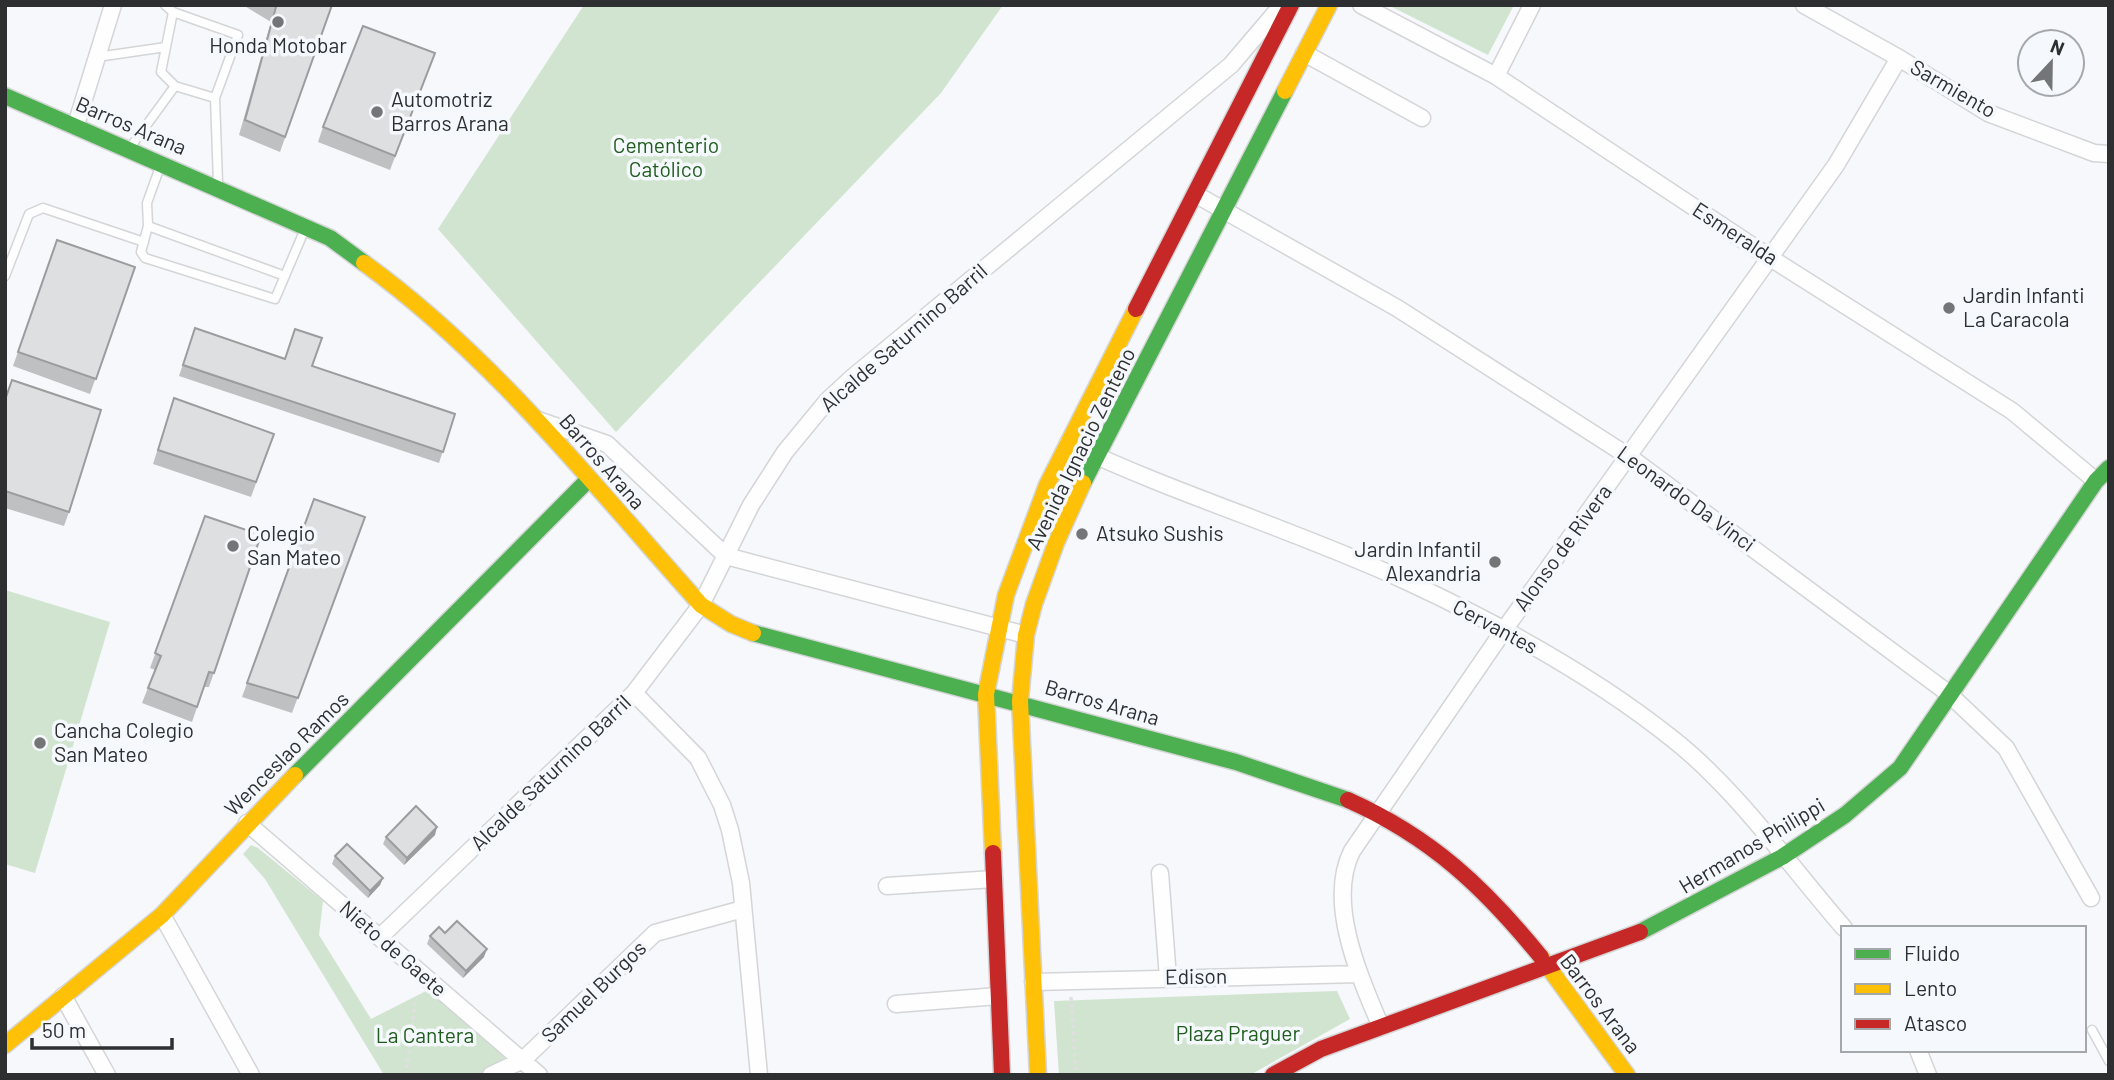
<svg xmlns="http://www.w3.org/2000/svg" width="2114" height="1080" font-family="Barlow,sans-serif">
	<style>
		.green { fill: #d0e4d0 }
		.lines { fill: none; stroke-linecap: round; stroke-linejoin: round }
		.lane-casing { stroke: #d4d5d7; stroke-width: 11 }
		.street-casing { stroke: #d4d5d7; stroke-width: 19 }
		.fast-casing { stroke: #d4d5d7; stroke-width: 19 }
		.slow-casing { stroke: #d4d5d7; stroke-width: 19 }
		.jam-casing { stroke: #d4d5d7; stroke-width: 19 }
		.path { stroke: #dfdfe0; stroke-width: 3.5; stroke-dasharray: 3.5 3.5; stroke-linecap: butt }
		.lane { stroke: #fefefe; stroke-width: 8 }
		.street { stroke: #fefefe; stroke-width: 16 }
		.fast { stroke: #4caf50; stroke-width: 16 }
		.slow { stroke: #ffc107; stroke-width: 16 }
		.jam { stroke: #c62828; stroke-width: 16 }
		.wall { fill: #bfc0c2 }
		.shaded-wall { fill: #9b9c9e }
		.building { fill: #dedfe1; stroke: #9b9c9e; stroke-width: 2 }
		.poi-dot { fill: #737577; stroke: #f5f8fc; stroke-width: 2.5 }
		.labels { text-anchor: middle; stroke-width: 7; stroke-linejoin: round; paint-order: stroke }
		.poi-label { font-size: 21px; fill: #2d2f30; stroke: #f5f8fc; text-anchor: start }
		.street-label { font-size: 21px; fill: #2d2f30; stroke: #f5f8fc }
		.park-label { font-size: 21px; fill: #1f5d1c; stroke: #f5f8fc }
	</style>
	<rect width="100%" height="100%" fill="#f6f8fb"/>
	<path class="green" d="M584 5H1003L941 93 616 432 438 229Z
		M1388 5H1514L1488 55Z
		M5 590 110 622 35 873 5 864Z
		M251 845 258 848 323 901 319 935 371 1019 430 989 503 1052 505 1064 479 1075H384L265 879 243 854Z
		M1337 991 1350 1019 1250 1075H1059L1054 1001Z"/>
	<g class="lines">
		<g class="lane-casing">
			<path id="lane" d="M165 5 173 12 238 35 215 98 218 183
				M166 47 161 72 175 86
				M97 57 166 47 173 12
				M132 145 175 86 215 98
				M161 164 147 203 148 226 141 252 145 258 275 299 305 229
				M148 226 285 276
				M5 276 29 214 43 208 144 242
				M2092 1030 2109 1061"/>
		</g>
		<g class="street-casing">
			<path id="street" d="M1361 5 1496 76 1769 257 2012 411 2096 481
				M1804 5 1899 58 1988 113 2094 153 2109 154
				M1304 53 1422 118
				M1496 76 1532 5
				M76 125 113 5
				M1195 194 1397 308 1628 456 1948 693 2006 748 2091 898
				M538 420 607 444 726 556 1026 635
				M1068 443C1178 495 1295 530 1406 581 1499 624 1593 675 1674 740 1739 792 1789 865 1844 928
				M634 693 698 758 722 805 730 830 741 883 759 1075
				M247 823 539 1075
				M1160 873 1168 978
				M887 886 994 879
				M162 915 251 1075
				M380 937 634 693 701 605 751 505 785 452 827 401 853 377 1231 65 1282 5
				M1033 982 1359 974
				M63 996 107 1075
				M896 1004 998 996
				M1381 1027C1360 977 1326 903 1352 851L1504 630 1836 165 1899 58
				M1918 1050 1928 1075
				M491 1075 523 1060 655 933 743 909"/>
		</g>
		<g class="fast-casing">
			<path id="fast" d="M5 96 330 238 364 263
				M1083 483 1285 91
				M753 633 1236 762 1348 800
				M295 775 588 480
				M1640 932 1782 857 1845 815 1900 768 2096 481 2109 468"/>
		</g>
		<g class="slow-casing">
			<path id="slow" d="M1285 91 1329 5
				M364 263C494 357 594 486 701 605L731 624 753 633
				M993 853 986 694 1006 595 1047 485 1136 309
				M1541 957 1627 1075
				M5 1045 162 915 295 775
				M1038 1075 1020 701 1026 635 1034 604 1056 543 1083 483"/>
		</g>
		<g class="jam-casing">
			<path id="jam" d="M1136 309 1291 5
				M1348 800C1431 837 1484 887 1541 957
				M993 853 1002 1075
				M1273 1075 1321 1049 1640 932"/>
		</g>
		<path class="path" d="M1071 997 1076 1075
			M406 1075 415 1001"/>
		<use href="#lane" class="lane"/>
		<use href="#street" class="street"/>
		<use href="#fast" class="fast"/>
		<use href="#slow" class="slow"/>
		<use href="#jam" class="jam"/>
	</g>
	<path class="wall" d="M243 5H332L280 152 239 135 271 22Z
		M435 53 390 170 318 142 323 127Z
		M57 240 135 267 90 394 13 366Z
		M195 328 285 358 312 366 455 414 439 463 179 376Z
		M12 380 69 512 64 526 5 508V398Z
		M174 398 274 434 251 497 153 464Z
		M314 499 365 517 292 713 242 697Z
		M205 516 261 535 209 687H204L192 722 142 703 155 670 150 668Z
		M435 835 404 865 383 844 386 837Z
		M335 856 383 878 380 885 368 898 332 864Z
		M445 933 484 957 463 978 427 944 430 936Z"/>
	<path class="shaded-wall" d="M437 827 435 835 404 865 407 858Z
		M383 878 380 885 368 898 370 891Z
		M487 949 484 957 463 978 466 971Z"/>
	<path class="building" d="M273 5H332L285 137 245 120 276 7Z
		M363 26 435 53 395 156 323 127Z
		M57 240 135 267 96 379 18 352Z
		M195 328 285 359 295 329 322 338 312 366 455 414 443 452 183 365Z
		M12 380 101 410 69 512 5 491V400Z
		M174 398 274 434 256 482 158 450Z
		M314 499 365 517 298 698 247 683Z
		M205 516 261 535 214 673 209 672 197 707 148 688 161 656 155 653Z
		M416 806 437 827 407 858 386 837Z
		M347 844 383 878 370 891 335 856Z
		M457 921 487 949 466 971 430 936 439 927 445 933Z"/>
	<g class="poi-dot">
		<circle cx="278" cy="22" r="7"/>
		<circle cx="377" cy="112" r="7"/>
		<circle cx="1949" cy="308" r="7"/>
		<circle cx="1082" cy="534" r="7"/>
		<circle cx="233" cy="546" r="7"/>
		<circle cx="1495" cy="562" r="7"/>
		<circle cx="40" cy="743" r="7"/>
	</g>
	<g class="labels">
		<g class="poi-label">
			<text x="278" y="53" text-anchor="middle">Honda Motobar</text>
			<text x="391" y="107">Automotriz<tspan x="391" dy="24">Barros Arana</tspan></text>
			<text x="1963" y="303">Jardin Infanti<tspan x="1963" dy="24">La Caracola</tspan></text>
			<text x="247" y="541">Colegio<tspan x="247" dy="24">San Mateo</tspan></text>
			<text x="1096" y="541">Atsuko Sushis</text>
			<text x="1481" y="557" text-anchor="end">Jardin Infantil<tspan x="1481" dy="24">Alexandria</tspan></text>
			<text x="54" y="738">Cancha Colegio<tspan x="54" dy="24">San Mateo</tspan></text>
		</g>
		<g class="street-label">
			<text transform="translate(1953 89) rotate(30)" y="7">Sarmiento</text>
			<text transform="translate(131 126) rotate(23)" y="7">Barros Arana</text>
			<text transform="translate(1735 234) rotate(33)" y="7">Esmeralda</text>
			<text transform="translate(904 338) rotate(-41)" y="7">Alcalde Saturnino Barril</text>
			<text transform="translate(1081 449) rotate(-64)" y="7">Avenida Ignacio Zenteno</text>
			<text transform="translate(602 462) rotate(49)" y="7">Barros Arana</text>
			<text transform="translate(1686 499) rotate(36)" y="7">Leonardo Da Vinci</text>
			<text transform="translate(1563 548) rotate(-54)" y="7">Alonso de Rivera</text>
			<text transform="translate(1495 627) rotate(28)" y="7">Cervantes</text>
			<text transform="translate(1102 703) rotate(16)" y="7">Barros Arana</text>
			<text transform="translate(287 754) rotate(-45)" y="7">Wenceslao Ramos</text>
			<text transform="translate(551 773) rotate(-44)" y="7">Alcalde Saturnino Barril</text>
			<text transform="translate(1752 846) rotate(-31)" y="7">Hermanos Philippi</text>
			<text transform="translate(393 949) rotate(41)" y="7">Nieto de Gaete</text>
			<text transform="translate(1196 977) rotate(-1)" y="7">Edison</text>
			<text transform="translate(594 992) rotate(-44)" y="7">Samuel Burgos</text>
			<text transform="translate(1600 1004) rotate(53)" y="7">Barros Arana</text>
		</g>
		<g class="park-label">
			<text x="666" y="153">Cementerio<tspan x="666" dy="24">Católico</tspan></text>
			<text x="1238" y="1041">Plaza Praguer</text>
			<text x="425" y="1043">La Cantera</text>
		</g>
	</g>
	<rect width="2114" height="1080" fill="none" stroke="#2d2f30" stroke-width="14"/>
	<rect x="1841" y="926" width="245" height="126" fill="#f5f8fc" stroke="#a5a8aa" stroke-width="2"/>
	<rect x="1855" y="949" width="35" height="10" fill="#4caf50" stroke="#a5a8aa" stroke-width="2"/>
	<text x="1904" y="961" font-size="21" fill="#2d2f30">Fluido</text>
	<rect x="1855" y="984" width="35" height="10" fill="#ffc107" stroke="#a5a8aa" stroke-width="2"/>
	<text x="1904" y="996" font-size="21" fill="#2d2f30">Lento</text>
	<rect x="1855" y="1019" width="35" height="10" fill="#c62828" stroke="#a5a8aa" stroke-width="2"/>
	<text x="1904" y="1031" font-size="21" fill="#2d2f30">Atasco</text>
	<g transform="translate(2051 63) rotate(22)"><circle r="33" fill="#f5f8fc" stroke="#a5a8aa" stroke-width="2"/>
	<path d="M0-5L12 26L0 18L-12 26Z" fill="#737577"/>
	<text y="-10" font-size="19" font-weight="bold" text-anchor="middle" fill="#2d2f30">N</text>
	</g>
	<path d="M32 1038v10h140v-10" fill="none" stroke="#2d2f30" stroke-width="3.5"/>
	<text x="42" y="1038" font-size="21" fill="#2d2f30" stroke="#f5f8fc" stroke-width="5" paint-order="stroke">50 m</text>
</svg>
